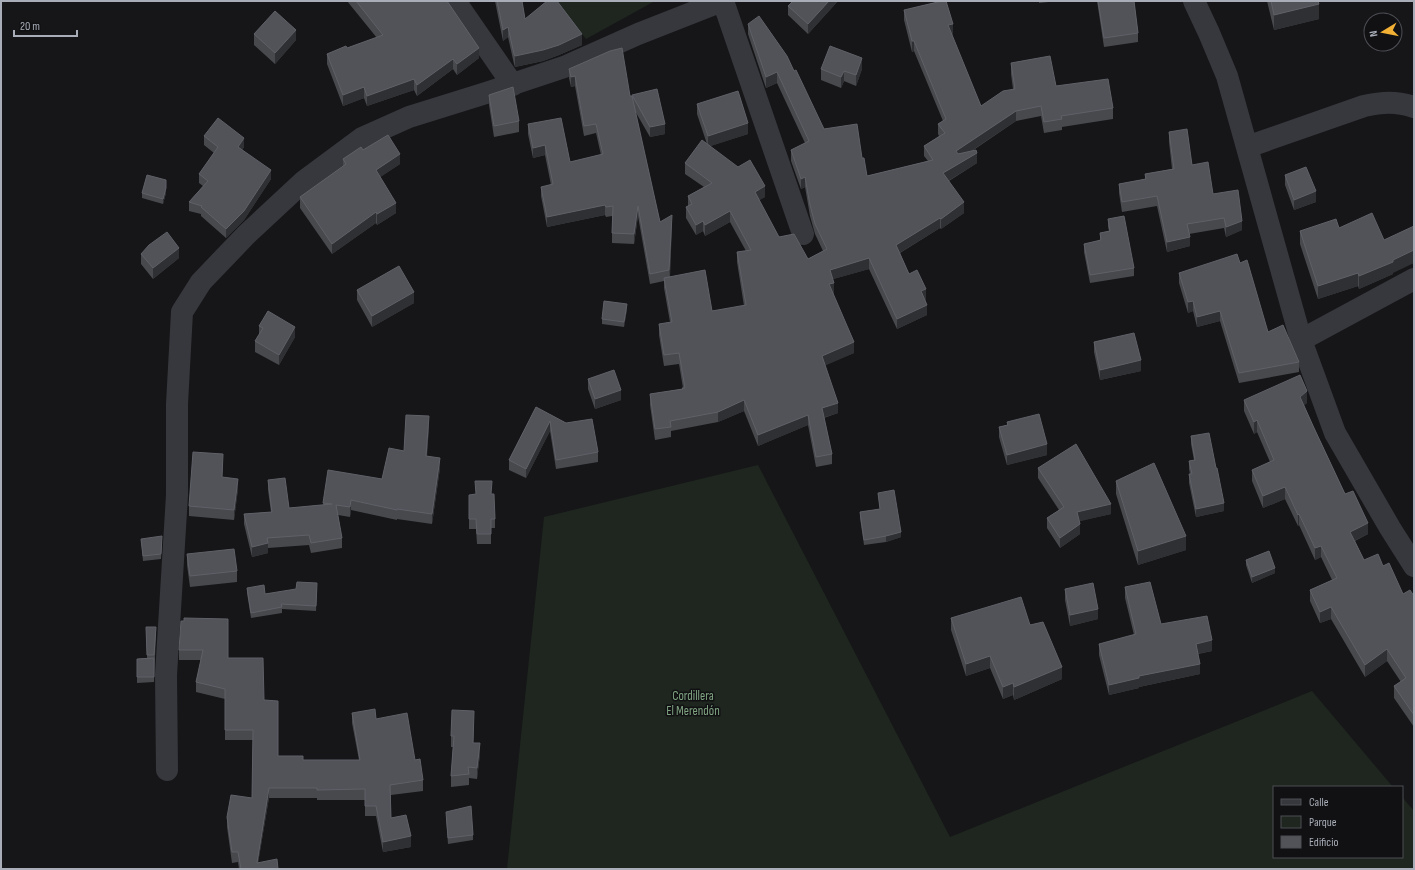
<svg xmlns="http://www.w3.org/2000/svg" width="1415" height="870" font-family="'Sofia Sans Condensed',sans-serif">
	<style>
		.green { fill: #1e261f }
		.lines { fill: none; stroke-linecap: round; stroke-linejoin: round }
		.minor { stroke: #37383d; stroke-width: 22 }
		.wall { fill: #47494d }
		.shaded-wall { fill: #2f3033 }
		.building { fill: #525359; stroke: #5f6168 }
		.labels { text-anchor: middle; stroke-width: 3; stroke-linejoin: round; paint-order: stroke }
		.park-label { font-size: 13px; fill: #7fa381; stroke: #111113 }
	</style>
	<rect width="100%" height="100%" fill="#161618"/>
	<path class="green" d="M554 1H655L586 39Z
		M758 465 950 837 1312 691 1393 787H1274V857H1402V797L1414 811V869H507L544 517Z"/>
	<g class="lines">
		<path class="minor" d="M455 1 513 85
			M723 1 803 234
			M1194 1 1209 33 1227 76 1301 340 1335 433 1390 528 1414 566
			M1247 147 1364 106C1382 102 1396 101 1414 107
			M1301 340 1414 279
			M167 770 166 675 177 495V404L182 312 201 282 246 235 304 181 362 138 409 117 486 93 564 67 638 34 722 1"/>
	</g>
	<path class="wall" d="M347 1H447L479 58 457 75 453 69 417 96 414 90 367 106 364 98 343 106 327 64V54L347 48 377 38Z
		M495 1H522L525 19 582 45 559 55 543 61 515 67 514 64 508 37 503 41Z
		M793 1H838L808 34 788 15V6Z
		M1039 1H1058L1039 3Z
		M1097 1H1134L1138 33V42L1104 47Z
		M1267 1H1318L1319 19 1274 30Z
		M904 10 953 34 951 35 981 106 1013 89 1011 74V63L1056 86 1113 108V119L1062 127V130L1044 133 1041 116 1016 121 972 151 977 163 949 181 964 213 941 229 940 228 900 253 909 274 926 299 925 300 927 315 897 329 869 269 833 279 834 293 833 294 854 353 825 365 838 413 824 418 832 454V464L816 467 808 425 758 446 744 411 718 422 671 431V437L655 440 650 405V394L682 389 683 388 679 364 664 366 659 335V324L670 322 664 288V281L650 284 638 216 634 244 612 243V216L606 217 605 215 547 227 541 196V187L551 185 545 155 533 158 528 134V124L570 162 601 155 596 133 584 136 575 86 571 87 569 78V69L632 97V95L665 134 650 137 635 111 660 222 672 225 670 277 712 311 744 306 737 262V252L746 251 730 222 705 236 703 231 696 235 686 218V207L688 206V196L704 187 685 174V163L707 144 697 114V104L748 134 710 146 765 197 759 200 779 237 808 259 823 251 815 234 810 216 805 187 801 189 791 161V150L805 143 777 83 766 88 748 34V24L794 71 824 129 862 158 867 176 928 161 924 156V146L939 136 938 134V124L943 121 914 51 912 52 904 20Z
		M254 34 296 40 275 64 254 45Z
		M821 69H862L856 86 844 81 841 88 821 80Z
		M489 95 519 121V132L494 137 489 105Z
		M1169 132 1213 194 1242 230 1226 237 1224 228 1189 234 1190 246 1167 252 1157 206 1122 212 1119 193V184L1145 179V174L1172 169 1169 142Z
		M204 136 244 147 242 150 271 179 244 220 226 238 201 216V214L189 211V202L203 186 199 183V174L214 153 204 145Z
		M363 150 400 164 380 177 396 213 377 225 376 223 332 254 300 208V197L343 166V159Z
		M1285 175 1316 202 1294 210 1285 185Z
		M142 193H166L163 204 142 198Z
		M1108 219 1134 268V276L1090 283 1084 252V244L1100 241V233L1109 231 1108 227Z
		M1339 228 1393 273V274L1359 289 1358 286 1318 299 1300 244V231Z
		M141 254 179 258 153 279 141 264Z
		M1240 263 1268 332 1299 362V372L1239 383 1220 321 1197 327 1193 311 1188 313 1179 283V273Z
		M357 290 414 303 372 327 357 300Z
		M627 309 624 327 602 324V319Z
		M259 326 295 337 279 365 255 352V341L259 335Z
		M1094 342 1141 371 1100 380 1094 352Z
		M588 379 621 400 595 409 588 389Z
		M1244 400 1307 403 1304 405 1314 428 1345 494 1368 534 1355 541 1364 560 1383 566 1403 594 1414 596V727L1394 698V686L1401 682 1387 661 1365 677 1331 619 1320 623 1310 601V590L1332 580 1321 557 1315 560 1299 525 1298 526 1285 499 1263 508 1252 481V470L1270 462 1257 432 1254 434 1244 411Z
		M536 407 566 423 598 452V462L556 469 550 431 526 478 509 470V460Z
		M1007 422 1047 455 1007 465 999 437V427L1007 425Z
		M429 426 427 456 440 468 432 524 397 519V520L351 510 350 517 338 515 342 538V548L311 553 309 545 268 548V553L252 557 244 524V514L271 512 268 490V480L289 508 323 505V503L382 479 404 451Z
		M1191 436 1224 511 1196 517 1189 483V474H1190L1189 469V461L1194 460 1191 444Z
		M223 463 222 477 238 489 234 520 189 516V506Z
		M1038 468 1111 514 1079 521 1080 534 1060 548 1047 528V518L1059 510 1038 478Z
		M1116 481 1186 550 1138 565 1116 494Z
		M878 493 901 537 886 542 864 545 860 518V512L880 509Z
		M492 494 495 519V528H491V544H477L476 529H469V495Z
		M141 539 162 542 161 559 143 561Z
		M187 554 237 571V582L190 587 187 565Z
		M1246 560 1275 573 1252 583 1246 565Z
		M1125 587 1161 624 1212 651 1198 654 1200 674 1139 687V688L1109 695 1099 655V644L1134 635 1125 598Z
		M247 588 265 594 317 589 316 611 282 609V613L251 618 247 593Z
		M1065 589 1098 619 1070 626 1065 600Z
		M951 618 1030 625 1062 679 1014 700 1013 695 1003 699 990 668 966 676 951 630Z
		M228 619V658L264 700 278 756 303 760H359L352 723V713L376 719 415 760 423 780V791L391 795V818L411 847 383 852 376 816H365V800H317V798H269L258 863 278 869H239L238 862 232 863 227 827V817L252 798 253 740H225V699L196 692V682L201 660H179V650Z
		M146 627 156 632 154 682 137 683V659L147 658Z
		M474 722 473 743 480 754 477 779 469 778V785L451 787V776L453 747H451V736Z
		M446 817 473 835V840L448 844Z"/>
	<path class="shaded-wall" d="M829 1H838L808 34V24Z
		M1319 4V19L1274 30V15Z
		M953 24V34L948 36V25Z
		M508 27V37L503 41V30Z
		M296 30V40L275 64V53Z
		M582 34V45L559 55 543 61 515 67V56Z
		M912 41H914V51L912 52Z
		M479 48V58L457 75V64Z
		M862 58V69L856 86V75Z
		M453 59V69L417 96V85Z
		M844 71V81L841 88V77Z
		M777 72V83L766 88V77Z
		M575 76V86L571 87V77Z
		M414 79V90L367 106V96Z
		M364 87V98L343 106V95Z
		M1016 111V121L956 161V151Z
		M748 123V134L708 147V136Z
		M665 124V134L650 137V127Z
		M244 138V147L238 156V147Z
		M545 145V155L533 158V148Z
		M977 153V163L943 184V173Z
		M400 154V164L376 180V170Z
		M271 170V179L244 220 226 238V229Z
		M805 177V187L801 189V179Z
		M765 186V197L755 203V192Z
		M166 188V193L163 204V199Z
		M1316 191V202L1294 210V200Z
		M964 202V213L941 229V219Z
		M396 203V213L377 225V214Z
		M605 205V215L547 227V217Z
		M638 206V216L634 244V234Z
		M730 211V222L705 236V225Z
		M376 212V223L332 254V244Z
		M672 215V225L669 280V270Z
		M940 218V228L896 255V245Z
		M703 221V231L696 235V225Z
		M1242 221V230L1226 237V227Z
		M1190 237V246L1167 252V242Z
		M179 248V258L153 279V268Z
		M1414 250V263L1393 273V274L1359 289V276Z
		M869 258V269L830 280V270Z
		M1358 273V286L1318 299V286Z
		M834 283V293L829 295V284Z
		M926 289V299L921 301V291Z
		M414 292V303L372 327V316Z
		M1193 301V311L1188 313V302Z
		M627 304V309L624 327V322Z
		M927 305V315L897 329V319Z
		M1220 311V321L1197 327V317Z
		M295 327V337L279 365V355Z
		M854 342V353L822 367V356Z
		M1141 360V371L1100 380V370Z
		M621 390V400L595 409V399Z
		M1307 391V403L1300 409V397Z
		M744 400V411L718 422V412Z
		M838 403V413L822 418V408Z
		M808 415V425L758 446V435Z
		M429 416V426L426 465V456Z
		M1257 420V432L1254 434V422Z
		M550 421V431L526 478V469Z
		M1047 444V455L1007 465V455Z
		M440 458V468L432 524V514Z
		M238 479V489L234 520V510Z
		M1285 487V499L1263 508V496Z
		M351 500V510L350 517V507Z
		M1224 503V511L1196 517V509Z
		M1111 504V514L1077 522V512Z
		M1299 514V525L1298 526V515Z
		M1368 523V534L1350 543V532Z
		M1080 524V534L1060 548V538Z
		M901 532V537L886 542V536Z
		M1186 536V550L1138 565V551Z
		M268 543V553L252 557V547Z
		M1321 546V557L1315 560V548Z
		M1275 568V573L1252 583V577Z
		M1331 607V619L1320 623V612Z
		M1098 609V619L1070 626V615Z
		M1212 640V651L1196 654V644Z
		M1387 649V661L1365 677V665Z
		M990 656V668L966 676V664Z
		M1200 664V674L1139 687V688L1109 695V685L1139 676Z
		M1062 667V679L1014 700V687Z
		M1013 683V695L1003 699V687Z
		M474 711V722L473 753V743Z
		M480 743V754L477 779V768Z
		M269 788V798L257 869V863Z
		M411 836V847L383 852V842Z"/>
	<path class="building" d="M356 1H447L479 48 457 64 453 59 417 85 414 79 367 96 364 87 343 95 327 54 346 46 347 48 383 35Z
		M497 1H522L525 19 547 1H557L582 34 559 45 543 50 515 56 514 54 508 27 503 30Z
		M793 1H829L808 24 788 6Z
		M942 1H946L953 24 948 25 981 106 1003 91 1015 89 1011 63 1050 56 1056 86 1108 79 1113 108 1061 116 1062 119 1044 122 1041 106 1016 111 956 151 958 154 976 150 977 153 943 173 964 202 941 219 940 218 896 245 909 274 917 270 926 289 921 291 927 305 897 319 869 258 830 270 834 283 829 284 854 342 822 356 838 403 822 408 832 454 816 457 808 415 758 435 744 400 718 412 670 421 671 427 655 429 650 394 683 389 682 388H685L679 353 664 355 659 324 672 322 664 278 705 270 712 311 746 305 737 252 751 250 730 211 705 225 703 221 696 225 686 207 692 204 688 196 712 183 685 163 702 140 738 167 750 160 765 186 755 192 779 237 794 234 808 259 827 249 815 224 810 205 805 177 801 179 791 150 809 141 777 72 766 77 748 24 759 16 787 56 794 71 796 70 824 129 857 124 862 158H864L867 176 933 160 924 146 945 133 938 124 946 119 914 41H912L904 10Z
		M1098 1H1134L1138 33 1104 38Z
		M1271 1H1318L1319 4 1274 15Z
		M275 11 296 30 275 53 254 34Z
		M830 46 862 58 856 75 844 71 841 77 821 69Z
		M622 48 630 96H632L660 222 672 215 669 270 650 274 638 206 634 234 612 233 613 206 606 207 605 205 547 217 541 187 553 184 545 145 533 148 528 124 561 118 570 162 603 154 596 124 584 126 575 76 571 77 569 69 610 51Z
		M513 87 519 121 494 126 489 95Z
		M657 89 665 124 650 127 632 95Z
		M738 91 748 123 708 136 697 104Z
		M218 118 244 138 238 147 271 170 244 211 226 229 201 207 202 206 189 202 208 181 199 174 218 147 204 136Z
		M1187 129 1192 165 1208 162 1213 194 1238 190 1242 221 1226 227 1224 218 1187 224 1190 237 1167 242 1157 196 1122 202 1119 184 1146 179 1145 174 1174 169 1169 132Z
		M388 135 400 154 376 170 396 203 377 214 376 212 332 244 300 197 346 164 343 159 361 147 363 150Z
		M1306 167 1316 191 1294 200 1285 175Z
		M147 175 166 180V188L163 199 142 193Z
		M1372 213 1384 240 1414 226V250L1393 260V262L1359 276 1358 273 1318 286 1300 231 1336 219 1339 228Z
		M1124 216 1134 268 1090 275 1084 244 1101 240 1100 233 1110 231 1108 219Z
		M167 232 179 248 153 268 141 254 149 245Z
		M1237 254 1240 263 1247 260 1268 332 1283 325 1299 362 1239 373 1220 311 1197 317 1193 301 1188 302 1179 273Z
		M399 266 414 292 372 316 357 290Z
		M604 301 627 304 624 322 602 319Z
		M268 311 295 327 279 355 255 341 263 328 259 326Z
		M1134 333 1141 360 1100 370 1094 342Z
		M614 370 621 390 595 399 588 379Z
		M1300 375 1307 391 1300 397 1314 428 1345 494 1353 491 1368 523 1350 532 1364 560 1378 554 1383 566 1389 563 1403 594 1410 590 1414 596V715L1394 686 1406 678 1387 649 1365 665 1331 607 1320 612 1310 590 1337 578 1321 546 1315 548 1299 514 1298 515 1285 487 1263 496 1252 470 1274 460 1257 420 1254 422 1244 400Z
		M536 407 566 423 592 419 598 452 556 460 550 421 526 469 509 460Z
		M1039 414 1047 444 1007 455 999 427 1008 425 1007 422Z
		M406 415 429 416 426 456 440 458 432 514 397 509V510L351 500 350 507 336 505 342 538 311 543 309 535 267 538 268 543 252 547 244 514 272 512 268 480 285 478 289 508 332 504 323 503 328 470 382 479 389 448 404 451Z
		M1209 433 1216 468H1217L1224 503 1196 509 1189 474H1192L1189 461 1195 460 1191 436Z
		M1076 444 1111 504 1077 512 1080 524 1060 538 1047 518 1064 507 1038 468Z
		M193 452 223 454 222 477 238 479 234 510 189 506Z
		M1154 463 1186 536 1138 551 1116 481Z
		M475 481H492L491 494H494L495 519H491V534H477L476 519H469V495L476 494Z
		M894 490 901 532 886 536 864 540 860 512 880 509 878 493Z
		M162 536 161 554 143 556 141 539Z
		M234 549 237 571 190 576 187 554Z
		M1269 551 1275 568 1252 577 1246 560Z
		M297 582 317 583 316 606 281 604 282 607 251 613 247 588 264 585 265 594 296 589Z
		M1150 582 1161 624 1207 616 1212 640 1196 644 1200 664 1139 676V678L1109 685 1099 644 1136 634 1125 587Z
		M1093 583 1098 609 1070 615 1065 589Z
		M1021 597 1030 625 1043 622 1062 667 1014 687 1013 683 1003 687 990 656 966 664 951 618Z
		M184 618 228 619V658H263L264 700 278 701V756H303V760H360L352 713 375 709 376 719 407 713 415 760 420 759 423 780 390 785 391 818 406 815 411 836 383 842 376 806H365V789L317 790V788H269L257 863 277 859 278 869H241L238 852H232L227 817 231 795 252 798 253 730H225V689L196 682 203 650H179L181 621H184Z
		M146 627H156L154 655H147Z
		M154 658V677H137V659Z
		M452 710 474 711 473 743H480L477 768 468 767 469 774 451 776 454 736H451Z
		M471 806 473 835 448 838 446 812Z"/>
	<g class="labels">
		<g class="park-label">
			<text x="693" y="700">Cordillera<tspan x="693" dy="15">El Merendón</tspan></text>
		</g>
	</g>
	<rect width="1415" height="870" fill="none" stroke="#a8adb8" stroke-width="4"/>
	<rect x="1273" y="786" width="130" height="72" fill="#111113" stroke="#4d4f55"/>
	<rect x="1281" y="799" width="20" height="6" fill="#37383d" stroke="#4d4f55"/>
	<text x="1309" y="806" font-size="12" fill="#a8adb8">Calle</text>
	<rect x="1281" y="816" width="20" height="12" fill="#1e261f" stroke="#4d4f55"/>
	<text x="1309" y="826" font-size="12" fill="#a8adb8">Parque</text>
	<rect x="1281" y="836" width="20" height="12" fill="#525359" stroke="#4d4f55"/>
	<text x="1309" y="846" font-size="12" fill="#a8adb8">Edificio</text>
	<g transform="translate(1383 32) rotate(260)"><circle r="19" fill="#111113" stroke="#4d4f55"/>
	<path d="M0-3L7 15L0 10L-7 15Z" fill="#f2b134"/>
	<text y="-6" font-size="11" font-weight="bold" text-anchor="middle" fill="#a8adb8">N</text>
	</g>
	<path d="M14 30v6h63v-6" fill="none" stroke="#a8adb8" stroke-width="2"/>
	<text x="20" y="30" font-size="12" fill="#a8adb8" stroke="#111113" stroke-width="3" paint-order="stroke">20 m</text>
</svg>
